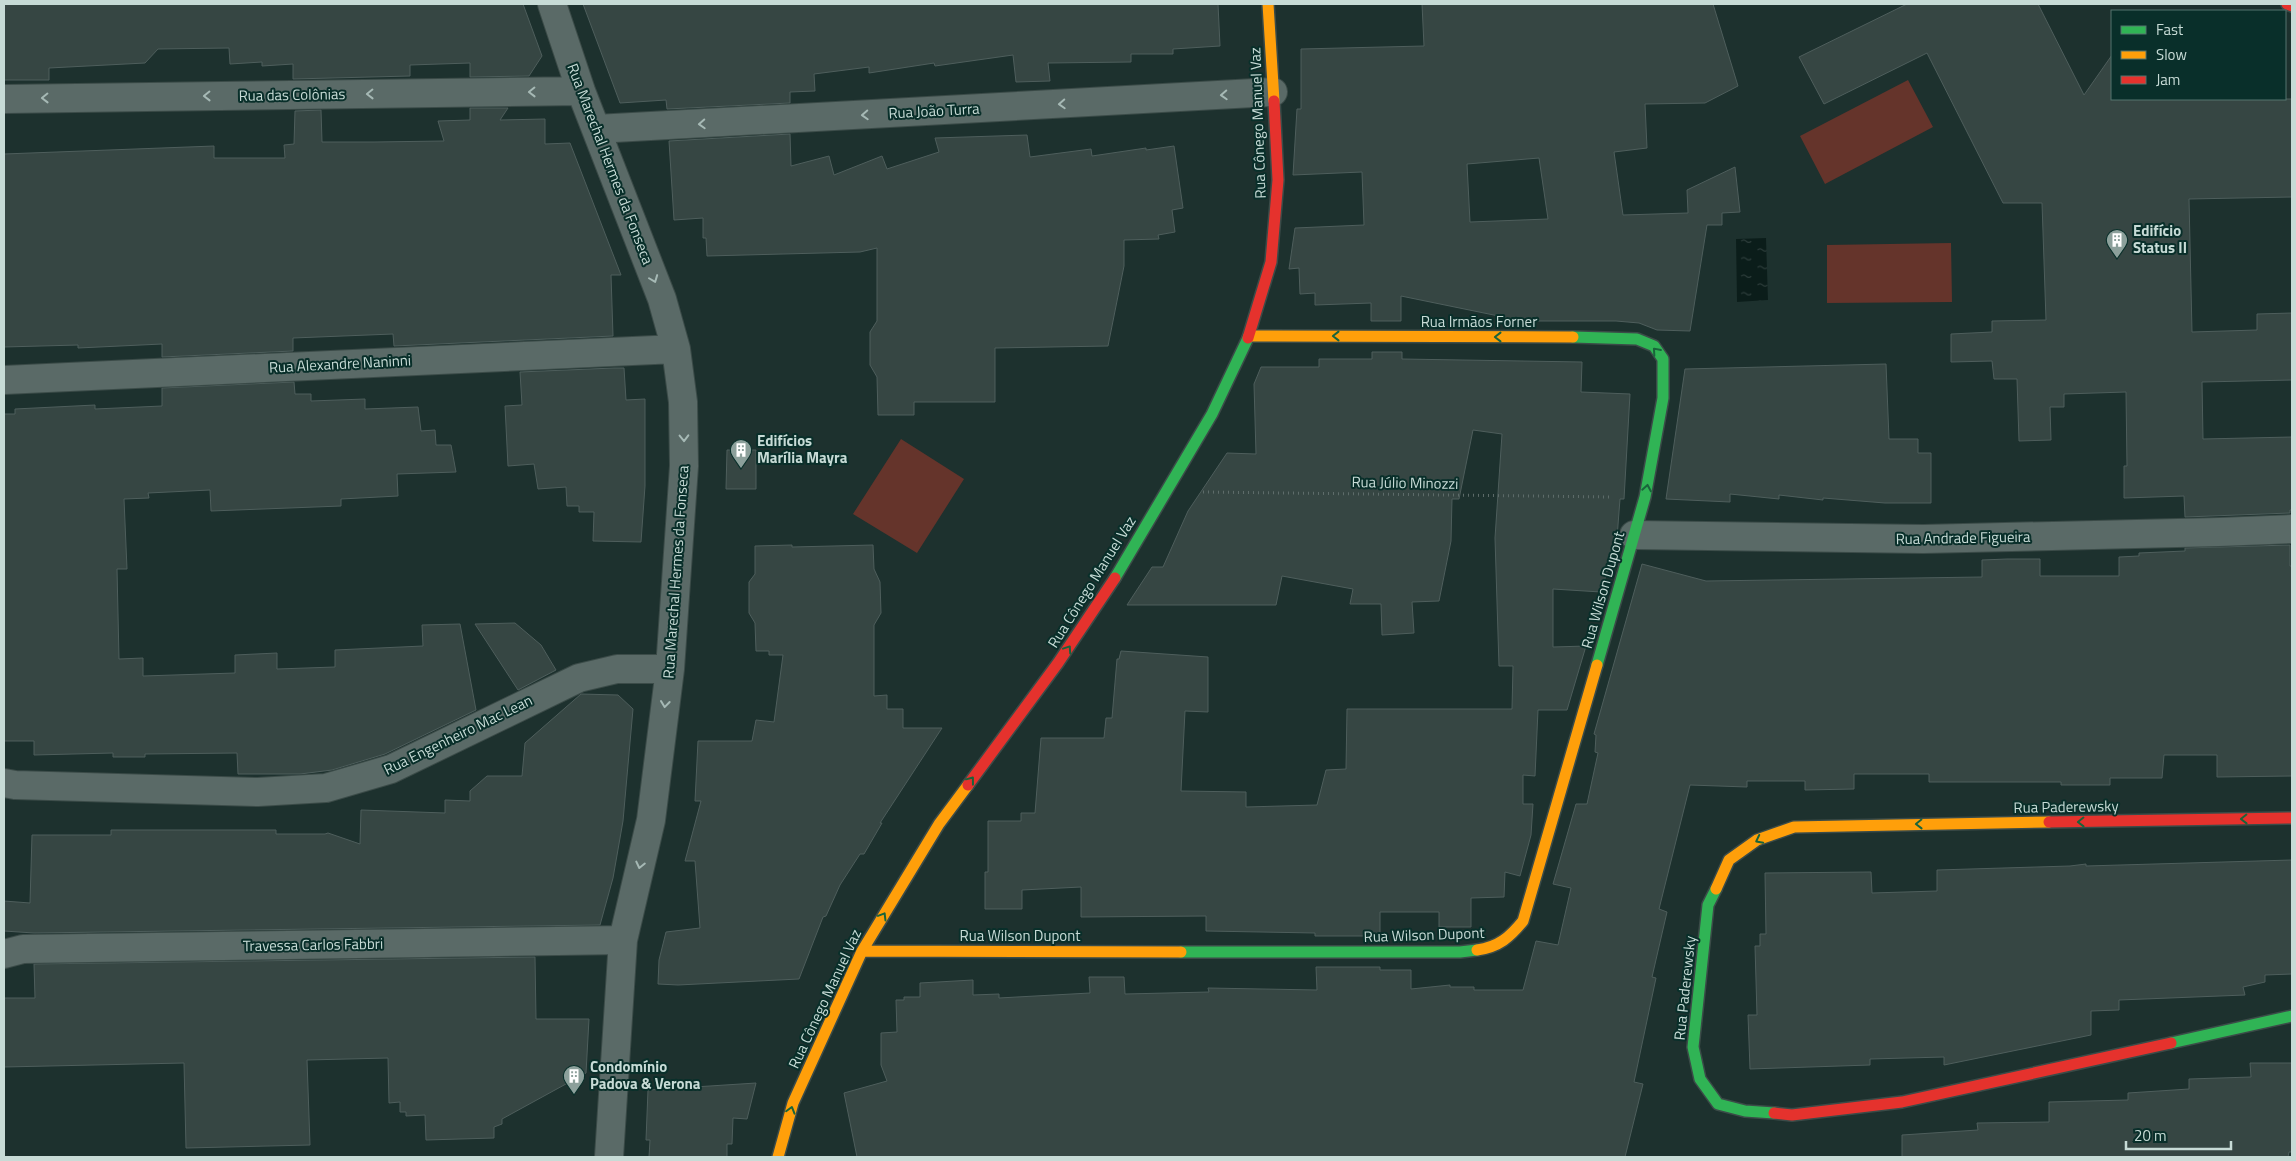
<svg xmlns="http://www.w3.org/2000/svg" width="2296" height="1161" font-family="'Titillium Web',sans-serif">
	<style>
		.green { fill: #65342b }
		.water { fill: url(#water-ripples) }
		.building { fill: #364643; stroke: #4e5e5c; fill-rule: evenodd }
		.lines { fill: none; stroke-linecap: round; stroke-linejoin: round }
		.street-casing { stroke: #3b4b48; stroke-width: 30 }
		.fast-casing { stroke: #3b4b48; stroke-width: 14 }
		.slow-casing { stroke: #3b4b48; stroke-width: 14 }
		.jam-casing { stroke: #3b4b48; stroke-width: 14 }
		.path { stroke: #5e6c6a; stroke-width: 3; stroke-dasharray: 1 4; stroke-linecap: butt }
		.street { stroke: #5a6a67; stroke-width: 28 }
		.fast { stroke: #30b455; stroke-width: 11 }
		.slow { stroke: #ff9f0a; stroke-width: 11 }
		.jam { stroke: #e5322d; stroke-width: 11 }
		.oneway { stroke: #a6b9b5 }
		.oneway2 { stroke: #19643b }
		.labels { text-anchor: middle; stroke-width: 4; stroke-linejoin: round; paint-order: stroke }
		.street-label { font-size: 15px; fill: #c7dbd6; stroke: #092f2a }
		.poi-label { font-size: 15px; font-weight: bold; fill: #c7dbd6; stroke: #092f2a; text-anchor: start }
	</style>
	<defs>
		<pattern id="water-ripples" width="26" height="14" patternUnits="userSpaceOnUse" patternTransform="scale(1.25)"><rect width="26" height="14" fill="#0b1d1a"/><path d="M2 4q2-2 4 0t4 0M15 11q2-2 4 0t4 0" fill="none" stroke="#2d3d3b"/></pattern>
	</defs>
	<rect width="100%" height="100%" fill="#1d312e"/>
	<path class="green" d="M1908 80 1933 127 1825 184 1800 136Z
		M1951 243 1952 302 1827 303V245Z
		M901 439 964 479 917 553 853 514Z"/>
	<path class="water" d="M1766 238 1768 300 1737 302 1736 239Z"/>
	<path class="building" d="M4 4H523L542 56 529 76 470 77V63L410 65V76L293 79V64L262 66V62L230 64 229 48 158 49 145 63 49 68V80H4Z
		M583 4H1218L1220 46 1173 49V54H1131V62L1048 63 1050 81 1016 82 1013 55 935 66 934 63 869 73V67L814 74 815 91 790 92V103L667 109 666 100 620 103Z
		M1422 4H1713L1738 86 1705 103 1645 104 1647 148 1614 152 1623 215 1688 213 1687 190 1735 167 1740 212 1722 213V225H1707L1690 331 1657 330 1639 323 1616 321H1523L1401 296V321H1371V303L1315 305V293L1300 294 1299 268 1289 269 1295 228 1364 225 1362 172 1293 175 1297 109H1301V49L1424 46ZM1539 158 1548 219 1470 222 1467 164Z
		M1907 4H2038L2084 95 2112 55V99H2292V197L2189 199 2192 332 2257 330V314L2292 313V380L2202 382 2203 439 2292 437V510H2290V513L2185 517 2184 496 2124 498V466H2127L2126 392 2064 394V407H2050L2051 440 2019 441 2017 379H1994L1992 361 1951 362V334L1992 332V321L2046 320 2042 203H2003L1927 53 1824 104 1799 57Z
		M470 108H508L500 120 545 119V144L570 143 621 275H611L613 336 394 346 393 334 293 338V351L162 357V344L78 348V345L4 347V154L214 146V158H285L284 145 294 144 295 111 321 110 322 142H374L444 141 438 121 470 120Z
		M790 134 791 166 829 156 834 175 882 156 887 169 939 152 935 138 1027 135 1030 157 1091 149 1092 156 1146 148V150L1174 146 1183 208 1172 210 1175 232 1158 235 1159 239 1124 240V266L1108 346 995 348V402H914V415H878L877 377 870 365V332L877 321V248L860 252 707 256 706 238H703V218L674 220 669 141Z
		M1372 352H1402V359L1582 362 1581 392 1630 394 1624 499H1620L1617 538 1601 592 1553 589V647L1586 646 1567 710H1538L1535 776 1523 775V804H1533L1531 835 1520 876 1505 872 1504 897 1471 898V927H1439V912H1380V936H1315V933L1206 931V916L1081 917V887L1022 890V909H985V872H988V821H1021V813H1035L1041 738H1104L1106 718H1112L1117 659H1119L1121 651 1208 657V712L1185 711 1181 791 1246 792V807L1317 805 1326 770 1346 769 1347 709H1512L1513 666H1499L1495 538 1502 434 1473 430 1459 499H1452L1451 541 1439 601 1412 602 1414 633 1382 635 1381 604H1350L1353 589 1282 576 1276 605H1127L1152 567H1163L1188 511 1227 453 1256 454 1254 384 1261 367H1319V359H1372Z
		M1886 364 1889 439H1918V453H1931V503H1885L1823 498V500L1779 495V499L1730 494V502L1666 499 1685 369Z
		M614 368H624L626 400 645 399V486L641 542 593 541 594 512H579V506H567L566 487 538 489 534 464 508 466 505 406 522 405 520 372Z
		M294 382 295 394H311V401L365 399V409L418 407 421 431 435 430 436 445H451L456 472 397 474 398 496 341 499V506L211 511 210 490 148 493 149 498 124 499 127 569H117L119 659 143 658V676L235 673V655L277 653V669L335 667V650L423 646 422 625 460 624 476 710 385 754 332 770 300 774H238L237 753 145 754V757H113V753L34 755V741H4V414H15V409L95 405V409L162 406V388Z
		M727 450H756V489H726Z
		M792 545V547L873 545 874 569 880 582 881 613 874 625V696L887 695V709H903V728H942L880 823H882L864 854H860L840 885 826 916 823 917 799 979 678 985 658 984 659 960 666 932 700 928 695 861H685L701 801H695L698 741H752L756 720 774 722 783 655H769V651H756L755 623 749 613V582L755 574V546Z
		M2290 545V566H2292V776L2217 777V755H2164L2162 778H2110V785H2061V782H1929V774H1854V789L1805 790V781H1747V787L1690 785 1659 909 1667 912 1652 977 1656 978 1634 1082 1643 1084 1625 1157H857L844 1093 887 1081 881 1065V1033L897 1032 896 1000H904V997H920V983L973 980V995L999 994V998L1090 993 1089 977H1124L1125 994 1209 992 1208 988 1317 990 1316 967H1380V970H1411V989L1450 985V987H1474V990H1523L1536 941 1558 945 1571 888 1553 884 1576 804H1587L1598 753 1595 752 1596 735 1594 734 1642 564 1706 581 1982 577V560L2007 559H2040V576H2119V557L2139 556V553L2185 551V548Z
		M515 623 541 645 556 670 518 690 475 624Z
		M581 694 618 695 633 709 623 821 613 878 600 925 34 933 4 931V901L30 903 32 835H111V830H276V834H325L328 833 360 844 361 810 445 813V800L470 801V791L487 776H522L525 743Z
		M2292 860V974L2265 975V982L2243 987 2245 995 2119 1000V1010L2091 1011V1035L1944 1065V1057L1870 1059V1065L1750 1069 1748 1015H1757L1755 946H1760V934H1766L1765 873 1871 872 1872 893 1937 891V870L2070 866 2086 864V866Z
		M535 957 536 1019H589L586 1073 502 1119V1124L494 1127V1138L426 1140 425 1115 406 1116V1112H400V1102L389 1103 388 1058 307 1060 310 1145 228 1147 186 1148 184 1063 4 1067V998H35L34 964Z
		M2250 1063H2292V1152H2289L2288 1157H1902V1135L1978 1130 1977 1123 2049 1122V1102L2128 1100V1093L2189 1089V1079L2251 1077Z
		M756 1083 747 1119 733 1118 732 1144H727V1157H649L650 1140H646L648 1090Z"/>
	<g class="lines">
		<g class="street-casing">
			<path id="street" d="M552 4 581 91 662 299 676 349 683 402 684 466 670 669 651 820 623 940 609 1157
				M4 99 581 91
				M596 129 1273 92
				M4 380 676 349
				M1634 535 1923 539 2219 532 2292 529
				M4 783 15 785 258 792 326 788 391 769 579 678 617 669H670
				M4 954 23 949 623 940"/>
		</g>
		<g class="fast-casing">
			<path id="fast" d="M1573 337 1637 339 1654 346 1663 359V398L1645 497 1597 665
				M1115 578 1212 414 1248 338
				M1716 889 1708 905 1693 1047 1700 1079 1718 1104 1745 1111 1774 1113
				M1181 952H1460L1477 950
				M2171 1043 2292 1016"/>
		</g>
		<g class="slow-casing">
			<path id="slow" d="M1268 4 1274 101
				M1249 336 1573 337
				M1716 889 1729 860 1757 840 1794 827 2049 822
				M1477 950C1499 947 1510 937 1523 921L1597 665
				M862 951 1181 952
				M778 1157 793 1103 862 951 939 824 968 785"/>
		</g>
		<g class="jam-casing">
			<path id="jam" d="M2287 4 2292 6
				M1248 338 1271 262 1278 180 1274 101
				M968 785 1058 663 1115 578
				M2049 822 2292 818
				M1774 1113 1792 1115 1902 1102 2171 1043"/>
		</g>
		<path class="path" d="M1203 492 1611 497"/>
		<use href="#street" class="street"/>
		<use href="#fast" class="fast"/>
		<use href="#slow" class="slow"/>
		<use href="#jam" class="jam"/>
	</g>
	<defs><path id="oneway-chevron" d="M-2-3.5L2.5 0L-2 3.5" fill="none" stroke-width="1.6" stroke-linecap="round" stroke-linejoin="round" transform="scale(1.25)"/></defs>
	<g class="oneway">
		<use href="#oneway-chevron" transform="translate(532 92) rotate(179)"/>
		<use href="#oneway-chevron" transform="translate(370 94) rotate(179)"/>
		<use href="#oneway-chevron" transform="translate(1224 95) rotate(177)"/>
		<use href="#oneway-chevron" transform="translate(207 96) rotate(179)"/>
		<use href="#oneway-chevron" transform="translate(45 98) rotate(179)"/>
		<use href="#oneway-chevron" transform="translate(1062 104) rotate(177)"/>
		<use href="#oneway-chevron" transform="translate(865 115) rotate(177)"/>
		<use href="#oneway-chevron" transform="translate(702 124) rotate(177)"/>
		<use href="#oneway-chevron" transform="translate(654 279) rotate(69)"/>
		<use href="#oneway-chevron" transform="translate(684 438) rotate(89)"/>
		<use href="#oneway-chevron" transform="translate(665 704) rotate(97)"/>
		<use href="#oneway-chevron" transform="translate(640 865) rotate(103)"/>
	</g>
	<g class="oneway2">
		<use href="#oneway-chevron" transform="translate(1336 336) rotate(-180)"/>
		<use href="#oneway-chevron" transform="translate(1498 337) rotate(-180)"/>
		<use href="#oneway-chevron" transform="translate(1656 351) rotate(-131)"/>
		<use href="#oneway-chevron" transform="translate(1647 488) rotate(-80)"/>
		<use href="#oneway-chevron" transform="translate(1068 649) rotate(-56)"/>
		<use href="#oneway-chevron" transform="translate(971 780) rotate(-53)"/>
		<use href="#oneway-chevron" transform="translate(2244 819) rotate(179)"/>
		<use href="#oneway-chevron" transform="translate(2081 822) rotate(179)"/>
		<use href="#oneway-chevron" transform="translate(1919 824) rotate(179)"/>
		<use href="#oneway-chevron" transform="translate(1759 840) rotate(153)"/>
		<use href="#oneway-chevron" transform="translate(883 916) rotate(-59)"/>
		<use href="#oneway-chevron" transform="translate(791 1110) rotate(-74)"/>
	</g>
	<defs>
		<g id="building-pin" transform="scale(1.125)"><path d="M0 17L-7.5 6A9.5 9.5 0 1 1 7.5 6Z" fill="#8ca09b" stroke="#092f2a"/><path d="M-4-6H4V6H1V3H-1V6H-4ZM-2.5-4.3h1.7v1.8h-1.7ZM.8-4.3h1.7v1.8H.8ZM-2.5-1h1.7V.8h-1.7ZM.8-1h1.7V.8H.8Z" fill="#fff"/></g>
	</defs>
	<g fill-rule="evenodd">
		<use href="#building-pin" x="2117" y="240"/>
		<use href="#building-pin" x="741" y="450"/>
		<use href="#building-pin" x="574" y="1076"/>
	</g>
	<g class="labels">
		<g class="street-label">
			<text transform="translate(292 95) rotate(-1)" y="5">Rua das Colônias</text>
			<text transform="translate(934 111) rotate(-3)" y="5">Rua João Turra</text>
			<text transform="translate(1258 123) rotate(-92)" y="5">Rua Cônego Manuel Vaz</text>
			<text transform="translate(610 164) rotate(69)" y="5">Rua Marechal Hermes da Fonseca</text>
			<text x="1479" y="327">Rua Irmãos Forner</text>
			<text transform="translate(340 364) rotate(-3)" y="5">Rua Alexandre Naninni</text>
			<text transform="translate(1405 483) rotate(1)" y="5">Rua Júlio Minozzi</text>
			<text transform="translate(1963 538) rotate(-1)" y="5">Rua Andrade Figueira</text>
			<text transform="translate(676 572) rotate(-86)" y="5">Rua Marechal Hermes da Fonseca</text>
			<text transform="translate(1092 582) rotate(-58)" y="5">Rua Cônego Manuel Vaz</text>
			<text transform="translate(1603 590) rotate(-74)" y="5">Rua Wilson Dupont</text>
			<text transform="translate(458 735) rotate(-26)" y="5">Rua Engenheiro Mac Lean</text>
			<text transform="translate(2066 807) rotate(-1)" y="5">Rua Paderewsky</text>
			<text transform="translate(1424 935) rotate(-2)" y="5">Rua Wilson Dupont</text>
			<text x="1020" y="941">Rua Wilson Dupont</text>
			<text transform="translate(313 945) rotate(-1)" y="5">Travessa Carlos Fabbri</text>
			<text transform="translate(1685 988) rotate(-84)" y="5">Rua Paderewsky</text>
			<text transform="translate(825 999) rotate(-65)" y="5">Rua Cônego Manuel Vaz</text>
		</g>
		<g class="poi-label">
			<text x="2133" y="236">Edifício<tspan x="2133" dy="17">Status II</tspan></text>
			<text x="757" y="446">Edifícios<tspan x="757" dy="17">Marília Mayra</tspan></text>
			<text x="590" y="1072">Condomínio<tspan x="590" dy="17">Padova &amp; Verona</tspan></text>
		</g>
	</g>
	<rect width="2296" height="1161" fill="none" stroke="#c7dbd6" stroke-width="10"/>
	<rect x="2111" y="10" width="175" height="90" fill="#092f2a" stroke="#55746f"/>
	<rect x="2121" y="26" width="25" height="8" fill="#30b455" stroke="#55746f"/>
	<text x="2156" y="35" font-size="15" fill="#c7dbd6">Fast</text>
	<rect x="2121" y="51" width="25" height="8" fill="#ff9f0a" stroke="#55746f"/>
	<text x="2156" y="60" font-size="15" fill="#c7dbd6">Slow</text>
	<rect x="2121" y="76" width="25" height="8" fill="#e5322d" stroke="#55746f"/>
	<text x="2156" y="85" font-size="15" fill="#c7dbd6">Jam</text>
	<path d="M2126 1141v8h105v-8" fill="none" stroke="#c7dbd6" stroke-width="2.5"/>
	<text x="2134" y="1141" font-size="15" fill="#c7dbd6" stroke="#092f2a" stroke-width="4" paint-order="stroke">20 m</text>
</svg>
